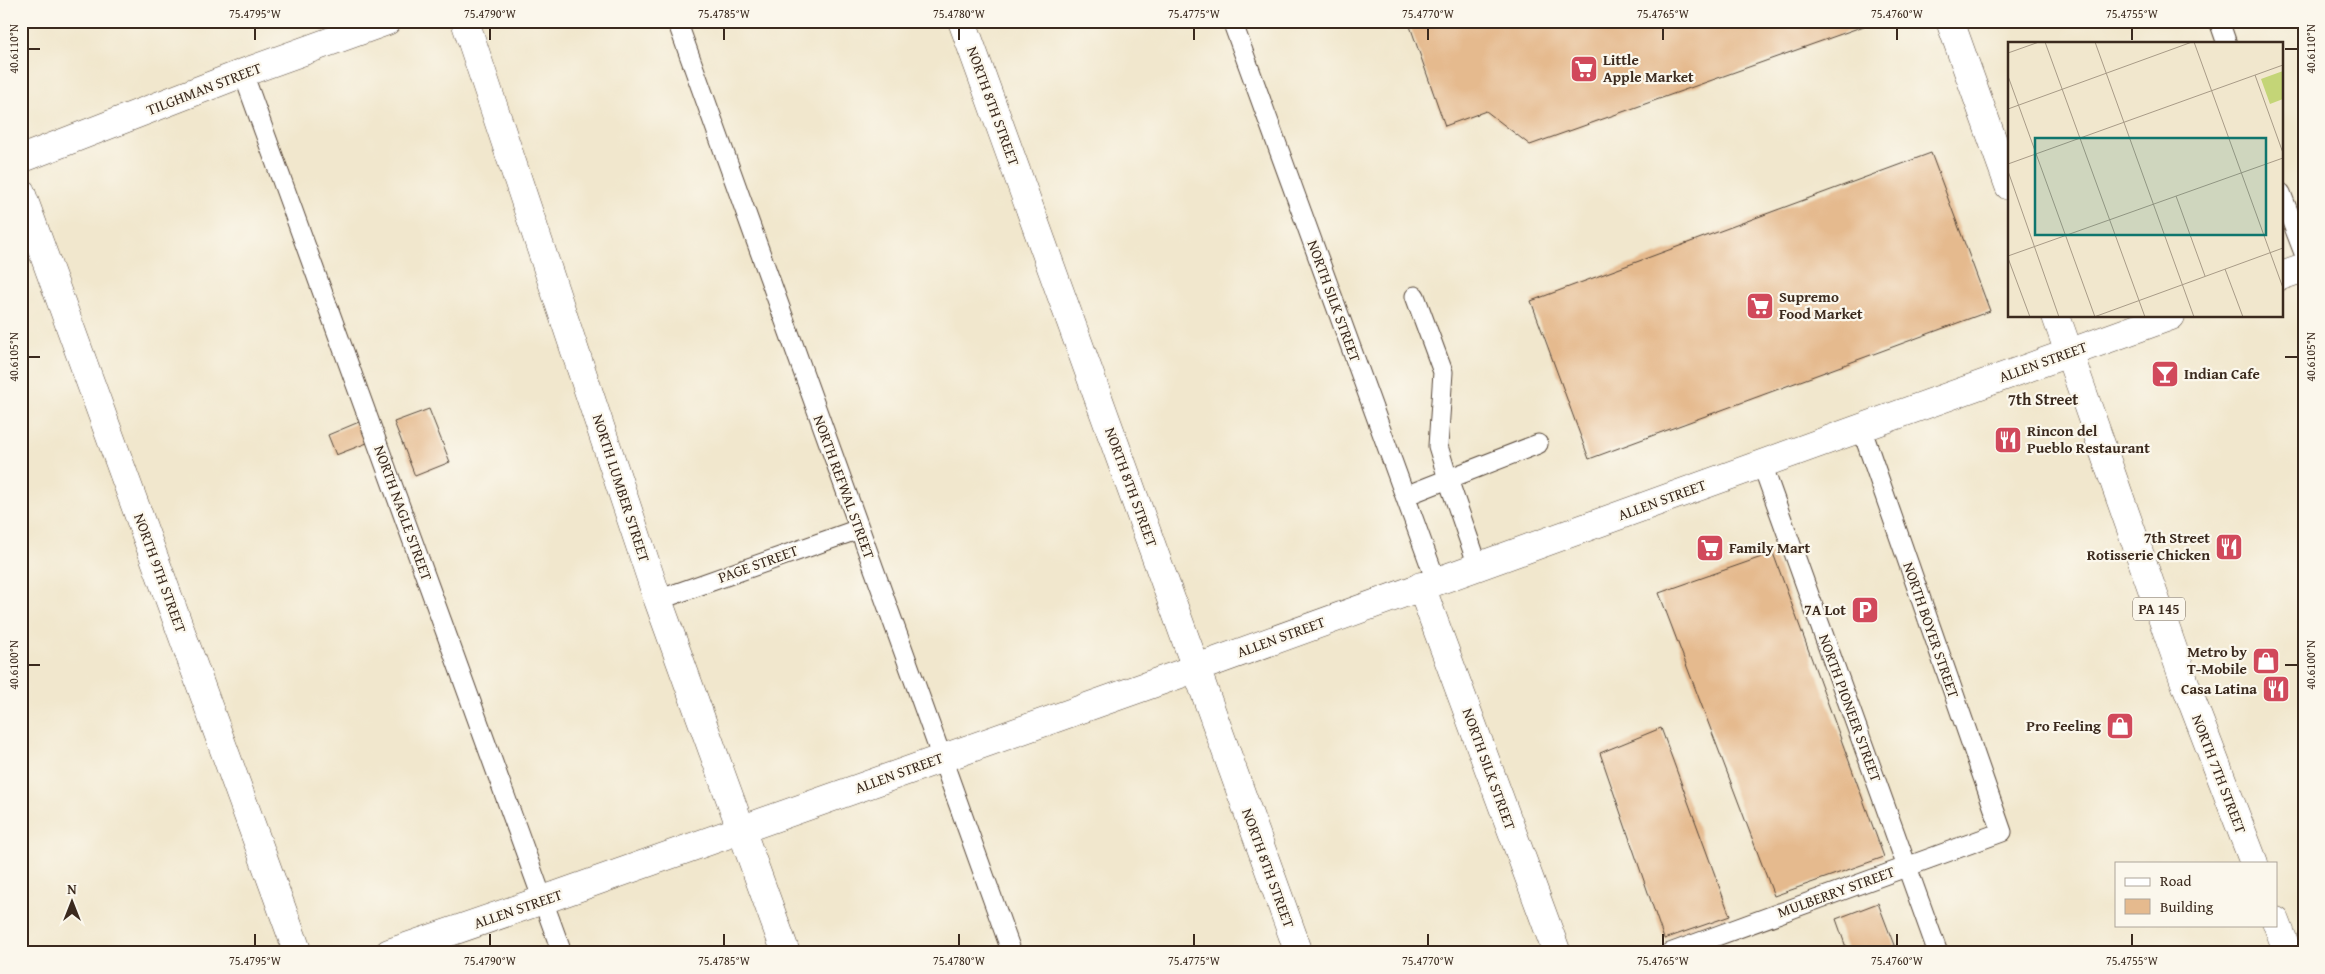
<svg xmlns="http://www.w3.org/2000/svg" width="2325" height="974" font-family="'Gentium Book Plus',serif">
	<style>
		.building { fill: #e5ba8e }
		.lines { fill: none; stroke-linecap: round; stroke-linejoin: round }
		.lane-casing { stroke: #564638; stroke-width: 21 }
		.street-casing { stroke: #564638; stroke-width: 29 }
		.secondary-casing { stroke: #564638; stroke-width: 29 }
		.primary-casing { stroke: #564638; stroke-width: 29 }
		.lane { stroke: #fff; stroke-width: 19 }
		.street { stroke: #fff; stroke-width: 28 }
		.secondary { stroke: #fff; stroke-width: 28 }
		.primary { stroke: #fff; stroke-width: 28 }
		.ticks { fill: none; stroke: #3b2a1e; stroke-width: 2 }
		.labels { text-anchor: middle; stroke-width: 4.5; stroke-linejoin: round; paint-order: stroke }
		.shield { fill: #fbf7ec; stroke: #75685c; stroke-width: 1 }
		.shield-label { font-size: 14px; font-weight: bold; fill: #3b2a1e }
		.poi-label { font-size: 15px; font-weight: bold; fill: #3b2a1e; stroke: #fbf7ec; text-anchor: start }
		.street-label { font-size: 15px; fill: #3b2a1e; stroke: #fbf7ec }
		.neighbourhood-label { font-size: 16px; font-weight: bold; fill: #3b2a1e; stroke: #fbf7ec }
		.inset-road { fill: none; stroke: #a89b87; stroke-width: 1 }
		.view { fill: #0f766e; fill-opacity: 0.15; stroke: #0f766e; stroke-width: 2.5 }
		.inset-edge { fill: none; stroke: #3b2a1e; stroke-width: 2.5 }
		.neatline { fill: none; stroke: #3b2a1e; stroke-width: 2 }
		.ticks-label { font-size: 12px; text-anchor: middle; fill: #3b2a1e }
	</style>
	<rect width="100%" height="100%" fill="#fbf7ec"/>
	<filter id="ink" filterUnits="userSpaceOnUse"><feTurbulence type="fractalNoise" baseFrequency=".02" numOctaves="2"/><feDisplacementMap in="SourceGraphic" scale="10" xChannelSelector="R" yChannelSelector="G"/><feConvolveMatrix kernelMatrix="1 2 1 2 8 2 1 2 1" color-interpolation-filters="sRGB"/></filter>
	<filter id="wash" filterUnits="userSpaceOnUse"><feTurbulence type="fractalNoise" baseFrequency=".0096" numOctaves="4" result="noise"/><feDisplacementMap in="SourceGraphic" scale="20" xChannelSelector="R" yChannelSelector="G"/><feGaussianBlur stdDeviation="1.12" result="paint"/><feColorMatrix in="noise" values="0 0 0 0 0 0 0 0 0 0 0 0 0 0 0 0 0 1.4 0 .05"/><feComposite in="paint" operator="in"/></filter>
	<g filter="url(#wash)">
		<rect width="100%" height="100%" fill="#f1e7cd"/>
		<g id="blocks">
			<path class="building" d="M1424 21H1875V22L1530 145 1486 111 1445 126 1410 26Z
				M1931 153 1990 311 1589 459 1531 301Z
				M429 409 450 462 415 476 394 422Z
				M359 422 367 443 336 455 328 435Z
				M1773 553 1884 857 1774 896 1659 593Z
				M1661 728 1730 916 1664 939 1600 753Z
				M1878 903 1897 953H1848L1836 919Z"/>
		</g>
	</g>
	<g filter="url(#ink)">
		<use href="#blocks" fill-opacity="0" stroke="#564638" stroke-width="1"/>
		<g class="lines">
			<g class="lane-casing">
				<path id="lane" d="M677 21 1012 953
					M1232 21 1436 581
					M2219 21 2227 44
					M243 73 562 953
					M2281 193 2304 253
					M1762 464 1938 953
					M1405 496 1448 479 1438 446 1443 372 1415 296
					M1478 566 1448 479 1538 444
					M658 600 859 529
					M1670 953 2002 832 1861 427"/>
			</g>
			<g class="street-casing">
				<path id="street" d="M465 21 658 600 786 953
					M21 192 298 953
					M1421 586 1557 953"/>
			</g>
			<g class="secondary-casing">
				<path id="secondary" d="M962 21 1299 953
					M2281 276 2304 268
					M389 953 543 900 1197 668 2171 316"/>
			</g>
			<g class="primary-casing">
				<path id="primary" d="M1950 21 2009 186
					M21 159 243 73 387 21
					M2056 316 2186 686 2254 863
					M2276 921 2288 953"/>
			</g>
			<use href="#lane" class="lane"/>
			<use href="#street" class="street"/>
			<use href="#secondary" class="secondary"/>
			<use href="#primary" class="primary"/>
		</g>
	</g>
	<path class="ticks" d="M255 28V40M490 28V40M724 28V40M959 28V40M1194 28V40M1428 28V40M1663 28V40M1897 28V40M2132 28V40M28 49H40M2285 49H2298M28 357H40M2285 357H2298M28 665H40M2285 665H2298M255 934V946M490 934V946M724 934V946M959 934V946M1194 934V946M1428 934V946M1663 934V946M1897 934V946M2132 934V946"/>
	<defs>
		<g id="supermarket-square" transform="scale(1.4375)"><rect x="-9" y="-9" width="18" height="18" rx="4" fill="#d1495b" stroke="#fbf7ec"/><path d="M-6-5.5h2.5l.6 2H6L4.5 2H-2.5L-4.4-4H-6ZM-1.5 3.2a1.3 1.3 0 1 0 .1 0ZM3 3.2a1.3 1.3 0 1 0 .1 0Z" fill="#fff"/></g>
		<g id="bar-square" transform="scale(1.4375)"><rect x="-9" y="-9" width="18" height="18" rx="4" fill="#d1495b" stroke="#fbf7ec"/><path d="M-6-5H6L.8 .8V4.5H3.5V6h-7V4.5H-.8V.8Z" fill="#fff"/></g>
		<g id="restaurant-square" transform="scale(1.4375)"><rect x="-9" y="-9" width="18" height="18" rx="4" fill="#d1495b" stroke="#fbf7ec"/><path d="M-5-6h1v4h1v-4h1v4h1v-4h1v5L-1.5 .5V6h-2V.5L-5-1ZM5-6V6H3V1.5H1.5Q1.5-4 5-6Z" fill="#fff"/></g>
		<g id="parking-square" transform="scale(1.4375)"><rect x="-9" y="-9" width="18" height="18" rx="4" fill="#d1495b" stroke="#fbf7ec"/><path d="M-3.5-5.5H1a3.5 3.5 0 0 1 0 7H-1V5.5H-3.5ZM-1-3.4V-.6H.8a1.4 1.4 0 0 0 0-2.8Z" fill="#fff"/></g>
		<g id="shop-square" transform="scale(1.4375)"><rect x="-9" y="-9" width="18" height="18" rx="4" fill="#d1495b" stroke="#fbf7ec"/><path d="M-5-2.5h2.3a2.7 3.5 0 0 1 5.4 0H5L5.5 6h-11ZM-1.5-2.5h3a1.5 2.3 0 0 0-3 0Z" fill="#fff"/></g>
	</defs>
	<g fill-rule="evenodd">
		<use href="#supermarket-square" x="1584" y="69"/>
		<use href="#supermarket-square" x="1760" y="306"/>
		<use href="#bar-square" x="2165" y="374"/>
		<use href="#restaurant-square" x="2008" y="440"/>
		<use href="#restaurant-square" x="2229" y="547"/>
		<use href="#supermarket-square" x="1710" y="548"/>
		<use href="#parking-square" x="1865" y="610"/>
		<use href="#shop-square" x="2266" y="661"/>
		<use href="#restaurant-square" x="2276" y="689"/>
		<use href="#shop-square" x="2120" y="726"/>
	</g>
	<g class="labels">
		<rect class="shield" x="2133" y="597.5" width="52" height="23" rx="4"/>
		<g class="shield-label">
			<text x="2159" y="614">PA 145</text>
		</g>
		<g class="poi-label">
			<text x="1603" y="65">Little<tspan x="1603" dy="17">Apple Market</tspan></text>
			<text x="1779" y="302">Supremo<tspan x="1779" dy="17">Food Market</tspan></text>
			<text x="2184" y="379">Indian Cafe</text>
			<text x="2027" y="436">Rincon del<tspan x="2027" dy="17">Pueblo Restaurant</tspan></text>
			<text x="2210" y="543" text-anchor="end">7th Street<tspan x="2210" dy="17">Rotisserie Chicken</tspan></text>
			<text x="1729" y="553">Family Mart</text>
			<text x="1846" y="615" text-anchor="end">7A Lot</text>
			<text x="2247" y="657" text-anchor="end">Metro by<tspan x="2247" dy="17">T-Mobile</tspan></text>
			<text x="2257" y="694" text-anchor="end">Casa Latina</text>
			<text x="2101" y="731" text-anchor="end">Pro Feeling</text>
		</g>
		<g class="street-label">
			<text transform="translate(204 89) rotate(-21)" y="5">TILGHMAN STREET</text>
			<text transform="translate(993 106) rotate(70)" y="5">NORTH 8TH STREET</text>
			<text transform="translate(1334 301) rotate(70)" y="5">NORTH SILK STREET</text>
			<text transform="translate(2043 362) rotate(-20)" y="5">ALLEN STREET</text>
			<text transform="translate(844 487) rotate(70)" y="5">NORTH REFWAL STREET</text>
			<text transform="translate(1131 487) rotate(70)" y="5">NORTH 8TH STREET</text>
			<text transform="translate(621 488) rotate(72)" y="5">NORTH LUMBER STREET</text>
			<text transform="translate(1662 500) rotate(-20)" y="5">ALLEN STREET</text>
			<text transform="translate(403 513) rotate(70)" y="5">NORTH NAGLE STREET</text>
			<text transform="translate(758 564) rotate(-20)" y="5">PAGE STREET</text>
			<text transform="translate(160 573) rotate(70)" y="5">NORTH 9TH STREET</text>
			<text transform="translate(1931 630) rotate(71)" y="5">NORTH BOYER STREET</text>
			<text transform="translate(1281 637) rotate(-20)" y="5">ALLEN STREET</text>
			<text transform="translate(1850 708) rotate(70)" y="5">NORTH PIONEER STREET</text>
			<text transform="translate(1489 769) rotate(70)" y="5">NORTH SILK STREET</text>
			<text transform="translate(899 773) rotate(-20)" y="5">ALLEN STREET</text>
			<text transform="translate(2219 774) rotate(69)" y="5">NORTH 7TH STREET</text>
			<text transform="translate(1268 868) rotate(70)" y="5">NORTH 8TH STREET</text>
			<text transform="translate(1836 892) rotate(-20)" y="5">MULBERRY STREET</text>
			<text transform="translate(518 909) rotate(-19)" y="5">ALLEN STREET</text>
		</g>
		<g class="neighbourhood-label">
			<text x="2043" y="405">7th Street</text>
		</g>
	</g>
	<g transform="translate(2008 42)">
		<rect width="275" height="275" fill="#f1e7cd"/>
		<path d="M275 29V57L262 62 253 37Z" fill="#c4d577"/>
		<path class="inset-road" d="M37 0 137 275M87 0 186 275M186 0 275 246M0 11 31 0M247 33 275 111M0 34 87 275M0 67 184 0M0 122 275 23M0 129 51 275M168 154 197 234M0 214 275 116M0 216 22 275M217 227 235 275M86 275 275 206"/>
		<path class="view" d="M27 96H258V193H27Z"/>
		<rect width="275" height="275" class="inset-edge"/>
	</g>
	<rect width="2325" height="974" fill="none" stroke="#fbf7ec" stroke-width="55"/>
	<rect x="2115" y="862" width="162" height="65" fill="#fbf7ec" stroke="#aea59a"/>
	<rect x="2125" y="878" width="25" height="8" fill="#ffffff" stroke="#aea59a"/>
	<text x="2160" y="886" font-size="15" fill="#3b2a1e">Road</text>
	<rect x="2125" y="899" width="25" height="15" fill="#e5ba8e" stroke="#aea59a"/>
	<text x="2160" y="912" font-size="15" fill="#3b2a1e">Building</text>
	<g transform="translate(72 902)" stroke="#fbf7ec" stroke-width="4" paint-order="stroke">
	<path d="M0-4L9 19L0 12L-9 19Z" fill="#3b2a1e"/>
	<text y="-8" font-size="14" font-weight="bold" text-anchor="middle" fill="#3b2a1e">N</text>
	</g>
	<rect x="28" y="28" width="2270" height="918" class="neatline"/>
	<g class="ticks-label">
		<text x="255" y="18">75.4795°W</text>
		<text x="490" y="18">75.4790°W</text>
		<text x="724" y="18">75.4785°W</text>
		<text x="959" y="18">75.4780°W</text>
		<text x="1194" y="18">75.4775°W</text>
		<text x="1428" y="18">75.4770°W</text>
		<text x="1663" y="18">75.4765°W</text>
		<text x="1897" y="18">75.4760°W</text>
		<text x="2132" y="18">75.4755°W</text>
		<text transform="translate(14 49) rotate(-90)" y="4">40.6110°N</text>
		<text transform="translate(2311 49) rotate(-90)" y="4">40.6110°N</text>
		<text transform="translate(14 357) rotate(-90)" y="4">40.6105°N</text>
		<text transform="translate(2311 357) rotate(-90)" y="4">40.6105°N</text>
		<text transform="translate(14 665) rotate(-90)" y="4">40.6100°N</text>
		<text transform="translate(2311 665) rotate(-90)" y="4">40.6100°N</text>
		<text x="255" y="965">75.4795°W</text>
		<text x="490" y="965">75.4790°W</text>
		<text x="724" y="965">75.4785°W</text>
		<text x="959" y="965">75.4780°W</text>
		<text x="1194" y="965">75.4775°W</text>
		<text x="1428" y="965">75.4770°W</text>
		<text x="1663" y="965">75.4765°W</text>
		<text x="1897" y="965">75.4760°W</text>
		<text x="2132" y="965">75.4755°W</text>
	</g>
</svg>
